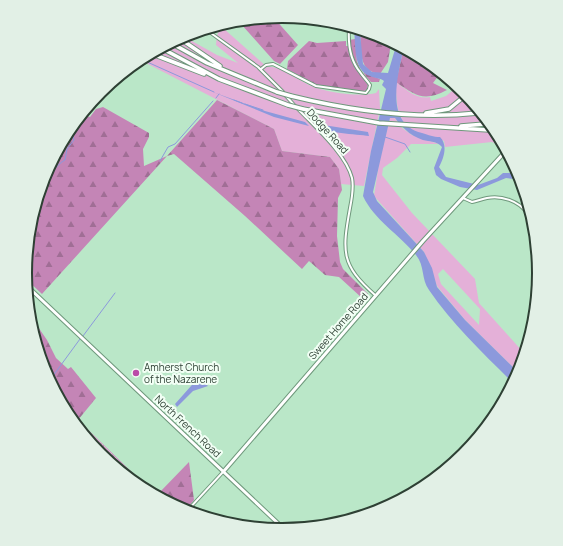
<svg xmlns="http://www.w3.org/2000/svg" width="563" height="546" font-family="Manrope,sans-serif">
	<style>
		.grass { fill: #e4b0d8; fill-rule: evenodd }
		.forest { fill: url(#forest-firs) }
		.park { fill: url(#park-tufts) }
		.water { fill: #8c99dc }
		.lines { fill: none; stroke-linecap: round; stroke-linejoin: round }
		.stream { stroke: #8c99dc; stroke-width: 1 }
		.minor-casing { stroke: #6f987c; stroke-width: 4 }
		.major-casing { stroke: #6f987c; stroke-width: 5 }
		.highway-casing { stroke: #6f987c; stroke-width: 5.5 }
		.minor { stroke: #fff; stroke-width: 2 }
		.major { stroke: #fff; stroke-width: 3 }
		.highway { stroke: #fff; stroke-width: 3.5 }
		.highway-bridge-casing { stroke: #6f987c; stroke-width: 5.5; stroke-linecap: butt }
		.highway-bridge { stroke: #fff; stroke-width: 3.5 }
		.poi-dot { fill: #bb4ba8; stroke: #f2fff5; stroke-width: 1.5 }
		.labels { text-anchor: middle; stroke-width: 4; stroke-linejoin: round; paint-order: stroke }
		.street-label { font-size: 10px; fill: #2e4034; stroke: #f2fff5 }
		.poi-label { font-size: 10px; fill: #2e4034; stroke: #f2fff5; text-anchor: start }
		.rim { fill: none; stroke: #2e4034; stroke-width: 2 }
	</style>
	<defs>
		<pattern id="forest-firs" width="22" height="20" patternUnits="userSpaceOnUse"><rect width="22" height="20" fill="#c485b6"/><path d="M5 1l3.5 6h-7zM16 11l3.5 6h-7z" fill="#a06e95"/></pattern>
		<pattern id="park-tufts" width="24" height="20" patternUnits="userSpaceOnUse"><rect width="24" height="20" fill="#e4b0d8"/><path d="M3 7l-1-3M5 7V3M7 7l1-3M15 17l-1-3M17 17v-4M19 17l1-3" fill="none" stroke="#b991b0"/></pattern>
	</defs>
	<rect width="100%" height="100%" fill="#bae7c8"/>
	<path class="grass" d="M221 28H223L267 67C279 64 299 81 312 86 328 93 360 97 376 93L379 89 380 109 364 186 341 184 339 169 330 157 282 151 274 129 144 62 183 36 217 55 238 63 216 45 217 35Z
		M396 82C407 90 417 100 430 97L431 101 446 96 457 87 463 91 500 146 492 142 445 147 444 141C435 137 424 135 415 132 396 124 396 99 396 82Z
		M390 118H395L402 128 412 135 439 144H411L397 158 383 168 382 175 412 213 475 279 479 303 523 352 518 372 465 320 437 286 424 252 374 196 380 157ZM443 269 480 309 479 325 441 284 438 274Z"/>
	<path class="forest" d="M274 18 298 45 280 64 274 61 241 24Z
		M360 32 380 36 391 43 388 62 380 74C357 71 362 50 360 32Z
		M355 39 357 62 362 72 380 79 379 82H371C358 67 353 61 349 40Z
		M309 41 317 43 346 41V46H348L355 66 368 85 367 89 363 92 316 85 287 69 288 61Z
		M403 51 408 55 412 61 421 63 439 75 433 83 447 90C424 102 416 96 396 82Z
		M217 100 274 129 282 151 330 157 339 169 342 190 338 198 337 236 340 262 343 269 368 294 366 298H362L339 277 325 275 309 261 302 269 245 216 174 154 167 156 42 294 26 279 25 273 44 174 84 115 90 117 96 109 103 107 149 133V137L143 149 144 166 167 156Z
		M34 321 47 340 56 358 68 369 71 367 96 398 78 420 144 484 100 455 44 371Z
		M189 462 194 500 185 511 158 494Z"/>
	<path class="park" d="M74 416 143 484 100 455Z"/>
	<path class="water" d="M354 30 360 32 363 64 372 72 388 73 396 46 403 51C397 79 385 124 422 133 429 135 433 137 440 137 448 145 444 158 439 167L446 177 478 185 497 178 503 173H516L520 180 506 178 477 190 460 187 441 179 436 175 434 168 442 147C437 142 434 142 428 141 414 139 403 129 395 118H390L373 192 377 201 424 252 432 268 437 287 465 320 518 372 512 382C483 353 452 324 429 290 421 279 425 266 416 255 400 235 374 220 363 196L371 151 386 89 382 85 384 81C381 78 374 78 370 76 353 70 356 46 354 30Z
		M213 92 265 111 305 122 309 126 274 117Z
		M317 124 368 132 369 136C356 134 325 134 317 124Z
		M199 377 208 386 193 391 177 407 175 404Z"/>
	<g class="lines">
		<path class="stream" d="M145 61 214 92
			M96 98 98 93
			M216 98 219 94
			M234 100 242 103
			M245 104 263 110
			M385 137 405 144 410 152
			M160 161 168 147 175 144 213 101
			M44 177C52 175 57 164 65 160L67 149 74 140 72 133
			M83 336 115 293
			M50 380 80 339"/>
		<g class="minor-casing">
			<path id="minor" d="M208 31 258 67 283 92
				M261 69 266 65 273 64 316 86 366 93 369 89 370 85C367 80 363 77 360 72 350 60 348 45 349 29
				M286 96 295 106
				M298 109C315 127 346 154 352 178 354 188 352 198 350 208 342 252 341 265 375 295
				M463 198 472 202C477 201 482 199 487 198 501 195 519 201 527 213
				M187 511 223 472"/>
		</g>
		<g class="major-casing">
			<path id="major" d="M27 286 284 529
				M224 471 423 241 504 153"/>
		</g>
		<g class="highway-casing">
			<path id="highway" d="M179 38 220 66
				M171 43 207 63 277 92
				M163 49 219 79 288 105
				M155 55 204 74
				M291 96C352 111 415 120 478 113
				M303 109 379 123 489 130
				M426 113 449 109 466 95
				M461 126 485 124"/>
		</g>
		<use href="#minor" class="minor"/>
		<use href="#major" class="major"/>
		<use href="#highway" class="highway"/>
		<g class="highway-bridge-casing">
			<path id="highway-bridge" d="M277 92 291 96
				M288 105 303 109"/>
		</g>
		<use href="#highway-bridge" class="highway-bridge"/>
	</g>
	<circle class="poi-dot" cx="136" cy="373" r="4"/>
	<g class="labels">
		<g class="street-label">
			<text transform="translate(328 131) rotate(48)" y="4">Dodge Road</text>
			<text transform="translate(338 326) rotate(-49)" y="4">Sweet Home Road</text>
			<text transform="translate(188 426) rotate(43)" y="4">North French Road</text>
		</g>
		<g class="poi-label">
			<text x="144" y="371">Amherst Church<tspan x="144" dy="12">of the Nazarene</tspan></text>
		</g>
	</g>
	<path d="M0 0H563V546H0ZM32 273a250 250 0 1 1 500 0a250 250 0 1 1-500 0Z" fill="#e2f0e6" fill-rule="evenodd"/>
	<path class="rim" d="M32 273a250 250 0 1 1 500 0a250 250 0 1 1-500 0Z"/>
</svg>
